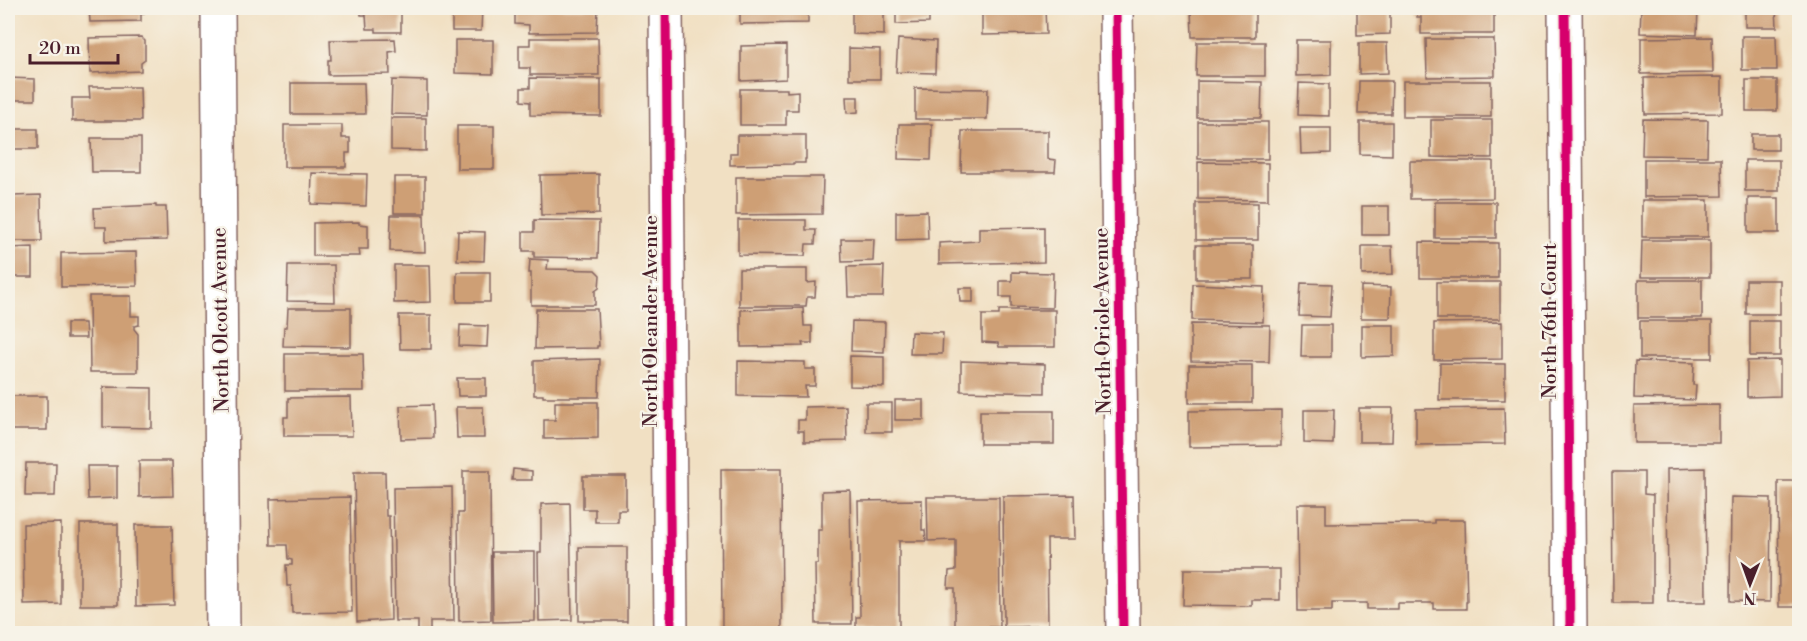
<svg xmlns="http://www.w3.org/2000/svg" width="1807" height="641" font-family="'Libre Bodoni',serif">
	<style>
		.building { fill: #ce9f74 }
		.lines { fill: none; stroke-linecap: round; stroke-linejoin: round }
		.minor-casing { stroke: #846360; stroke-width: 36 }
		.minor { stroke: #fff; stroke-width: 33 }
		.cycleway-casing { stroke: #f7f3e8; stroke-width: 13 }
		.cycleway { stroke: #d6006c; stroke-width: 9 }
		.labels { text-anchor: middle; stroke-width: 4.5; stroke-linejoin: round; paint-order: stroke }
		.street-label { font-size: 20px; fill: #4a1f2b; stroke: #f7f3e8 }
	</style>
	<rect width="100%" height="100%" fill="#f7f3e8"/>
	<filter id="ink" filterUnits="userSpaceOnUse"><feTurbulence type="fractalNoise" baseFrequency=".0167" numOctaves="2"/><feDisplacementMap in="SourceGraphic" scale="12" xChannelSelector="R" yChannelSelector="G"/><feConvolveMatrix kernelMatrix="1 2 1 2 8 2 1 2 1" color-interpolation-filters="sRGB"/></filter>
	<filter id="wash" filterUnits="userSpaceOnUse"><feTurbulence type="fractalNoise" baseFrequency=".008" numOctaves="4" result="noise"/><feDisplacementMap in="SourceGraphic" scale="24" xChannelSelector="R" yChannelSelector="G"/><feGaussianBlur stdDeviation="1.35" result="paint"/><feColorMatrix in="noise" values="0 0 0 0 0 0 0 0 0 0 0 0 0 0 0 0 0 1.4 0 .05"/><feComposite in="paint" operator="in"/></filter>
	<g filter="url(#wash)">
		<rect width="100%" height="100%" fill="#f1e0c3"/>
		<g id="blocks">
			<path class="building" d="M89 8H144V13H141V21L90 22Z
				M360 8H401V32H376V29H367L366 15H361Z
				M452 8H482L481 31H452Z
				M515 8H598L597 32 529 33V25L515 24Z
				M740 8H808V23L740 24Z
				M852 8H884V35L852 34Z
				M896 8H929V23L896 24Z
				M982 8H1045L1046 34 982 35Z
				M1191 8H1255V37H1192Z
				M1357 8H1390V34L1357 35Z
				M1417 8H1494V34H1421V17H1417Z
				M1641 8H1698L1697 35 1640 33Z
				M1745 8H1776L1777 27H1745Z
				M1742 36H1776L1777 70H1742Z
				M141 37 145 41V60L141 63V71L90 73 89 38Z
				M1712 37 1713 73 1641 74V38Z
				M530 38H598L599 75H530V68H519V45H530Z
				M395 39 396 51 389 52 390 74 328 75V60H331L330 40Z
				M898 39 936 41 935 73 896 72Z
				M1426 39H1494L1495 76 1427 77Z
				M455 40H493V74L455 73Z
				M1296 40H1331V75L1296 76Z
				M1197 42H1265V76H1196Z
				M1359 43H1387L1388 73 1359 74Z
				M786 45V79L741 81V46Z
				M849 48 880 49V79H849Z
				M1722 77V113L1645 114 1644 78Z
				M8 78 35 79V100H8Z
				M530 78 601 79V116L530 115V102L521 101V88H530Z
				M392 80 427 81V115L391 114Z
				M1746 80H1777V111H1746Z
				M1197 81 1262 82 1261 118H1197Z
				M1359 81H1392L1391 114H1358Z
				M1403 81H1491V117H1403Z
				M291 83H364L365 114H291Z
				M1299 83 1329 84V116L1298 115Z
				M89 87H140L141 121H72V98H90Z
				M915 88 988 89 987 119H915Z
				M740 89H787V92L798 91V110H786V125H740Z
				M846 97H858V112L847 113Z
				M391 118H426V151L391 150Z
				M1643 119 1708 120 1707 156 1642 155Z
				M1431 120H1492V158L1431 157Z
				M1198 122H1268V159H1198Z
				M1360 122H1392V155L1360 154Z
				M899 124H932L931 160 898 159Z
				M284 125H342V138H350V153H346V167H284Z
				M457 126H494V169H457Z
				M1300 128H1331V153L1301 154Z
				M8 129H38V149H8Z
				M962 131H1048V159L1056 160 1055 172H961Z
				M1751 134H1778V150H1751Z
				M737 135H806V159H805V163H793V164L730 165V153H737Z
				M91 138H141V172H92Z
				M1644 159H1721L1722 196 1644 197Z
				M1745 160H1779V191H1745Z
				M1410 161H1493V198L1410 199Z
				M1198 162 1268 163V200L1198 199Z
				M312 173 367 174 366 206 311 204Z
				M599 174V214L541 215 540 175Z
				M394 177H425V213H394Z
				M736 177H823L822 214 736 215Z
				M41 195 42 241H14L13 196Z
				M1748 198H1779V233H1748Z
				M1642 200H1708V237H1642Z
				M1435 202H1496V238H1435Z
				M1196 203H1258V240H1196Z
				M156 205V207H166L167 240 106 241V227H95L94 208Z
				M1362 206H1389V235H1362Z
				M927 211 928 239 896 240V212Z
				M391 215H424L425 252 390 251Z
				M534 220 599 221 598 258 534 257V251H523V232H534Z
				M738 220H806V230H816L815 244H806L805 256 738 255Z
				M359 222V224L368 225V249H359L360 256H313V223Z
				M1044 227V262L939 264V243L979 241V228Z
				M458 231 485 232 484 261 457 260Z
				M841 239H874L873 261 842 262Z
				M1642 240H1710V277H1641Z
				M1420 242 1498 243V278H1420Z
				M1196 245H1253V279H1196Z
				M1362 246H1392L1393 274 1362 275Z
				M33 247V277H8V248Z
				M136 252 137 286 61 287V253Z
				M530 259 548 260 547 269 595 270 600 275 599 288 595 291V305H531V273H529Z
				M288 265H334L335 302 287 301Z
				M394 265H430L431 302 394 303Z
				M884 266 883 297H848L847 267Z
				M739 269H807V283L816 282 815 297H807L806 306H739Z
				M457 272H490V302H457Z
				M1012 272 1053 273 1052 308 1011 307V297H1000V281H1012Z
				M1638 280H1702V318H1638Z
				M1746 280H1780V314H1746Z
				M1437 282H1500V319H1437Z
				M1301 283 1332 284 1330 317 1299 316Z
				M1193 284 1264 287 1263 322 1192 320Z
				M1361 286 1391 287 1390 318H1361Z
				M959 288H973V302H960Z
				M89 296H131V316H139V325L134 326V329L138 334V372H90Z
				M288 308H351V347L283 346 284 327H287Z
				M803 308 804 326H812V343H802L803 346 741 347V310Z
				M536 309H597L599 346H597V348L535 349Z
				M999 310H1055V347H999L998 343 982 342V315H999Z
				M399 315H431V349H400Z
				M852 321 885 322 884 352 851 351Z
				M1640 321H1712V358H1640Z
				M1750 321H1780V356H1750Z
				M1502 322V359L1434 360V323Z
				M67 323H85L86 338H67Z
				M1191 324 1270 325 1269 362 1191 361Z
				M460 325 488 326 487 347 459 346Z
				M1302 325H1331V357H1301Z
				M1362 325H1394V356L1362 357Z
				M911 332 943 333 942 354H910Z
				M285 354H363L364 391H285Z
				M850 356 884 357V387L850 386Z
				M600 359 599 397H543V395H534V361Z
				M1780 360V396L1747 397V361Z
				M738 361 805 362V369H815V386H805L806 397 738 396Z
				M961 361 1045 364V393L961 391Z
				M1635 361 1694 363 1693 385H1696L1695 400 1634 398Z
				M1440 363 1505 364V400H1439Z
				M1189 365H1252V403H1189Z
				M457 378H486V396H458Z
				M103 387 152 388V428L103 427Z
				M8 396H47V430H8Z
				M351 397 352 436H284V417H288V398Z
				M895 400H924V420H895Z
				M555 402H598V438L544 439V420H555Z
				M866 403H892V432H866Z
				M432 405 433 438 401 439 400 406Z
				M1719 405V443H1634V406Z
				M846 406 847 441 804 442V431H798V420H805V407Z
				M456 407H483L484 438H457Z
				M1359 408H1393L1392 442H1359Z
				M1504 408 1505 444 1416 445V409Z
				M1281 410V446L1189 447V411Z
				M1304 410H1334L1333 444 1304 443Z
				M980 411H1054V444H980Z
				M139 461H172L173 496 139 497Z
				M26 463H56L55 496H25Z
				M87 466H117V498L88 499Z
				M1705 468 1706 602H1668L1667 469Z
				M513 469 532 471V480H512Z
				M721 469H781L782 634H722Z
				M463 471H490L491 620 459 621 458 513H463Z
				M354 472H385L386 516H389L391 620 357 622Z
				M1612 472H1644V494L1653 495V603H1613Z
				M583 476H626V510H618V522H595V509H583Z
				M1778 481H1800V607H1779Z
				M452 487 454 621H430V634H418V621H395L393 488Z
				M850 490 852 624H816L815 564H818V530H822V491Z
				M1074 495 1075 539H1047L1048 626 1004 627 1003 496Z
				M350 497 352 612 292 613 291 586H287L286 565H292V560L288 559 287 545H271L270 499Z
				M927 497H999L1000 627H955V588H948L949 571 956 570V540L928 541Z
				M1731 497 1771 498 1770 602 1730 601Z
				M922 500V530H925L926 541H899V627L856 628V617H860L858 501Z
				M570 503 572 620 539 621 538 553H541V504Z
				M1297 504H1326V524L1434 523V520H1465L1467 602H1466V609H1434V603H1398V609H1367V603H1332V611H1298Z
				M61 523V604L24 605 23 524Z
				M80 524H118V605H80Z
				M135 525H172L174 605 136 606Z
				M579 547H627V621H579Z
				M492 552H535V621L493 622Z
				M1184 569H1280V600H1252V606L1183 605Z"/>
		</g>
	</g>
	<g filter="url(#ink)">
		<use href="#blocks" fill-opacity="0" stroke="#846360" stroke-width="1.5"/>
		<g class="lines">
			<g class="minor-casing">
				<path id="minor" d="M218 8 223 634
					M666 8 671 634
					M1116 8 1123 634
					M1565 8 1570 634"/>
			</g>
			<use href="#minor" class="minor"/>
			<g class="cycleway-casing">
				<path id="cycleway" d="M666 8 671 634
					M1116 8 1123 634
					M1565 8 1570 634"/>
			</g>
			<use href="#cycleway" class="cycleway"/>
		</g>
	</g>
	<g class="labels">
		<g class="street-label">
			<text transform="translate(220 320) rotate(-91)" y="7">North Olcott Avenue</text>
			<text transform="translate(650 321) rotate(-90)" y="7">North Oleander Avenue</text>
			<text transform="translate(1102 321) rotate(-91)" y="7">North Oriole Avenue</text>
			<text transform="translate(1549 321) rotate(-90)" y="7">North 76th Court</text>
		</g>
	</g>
	<rect width="1807" height="641" fill="none" stroke="#f7f3e8" stroke-width="30"/>
	<g transform="translate(1750 584) rotate(181)" stroke="#f7f3e8" stroke-width="4.5" paint-order="stroke">
	<path d="M0-4.5L10 22L0 15L-10 22Z" fill="#4a1f2b"/>
	<text y="-9" font-size="16" font-weight="bold" text-anchor="middle" fill="#4a1f2b">N</text>
	</g>
	<path d="M30 54v9h88v-9" fill="none" stroke="#4a1f2b" stroke-width="3"/>
	<text x="39" y="54" font-size="18" fill="#4a1f2b" stroke="#f7f3e8" stroke-width="4.5" paint-order="stroke">20 m</text>
</svg>
